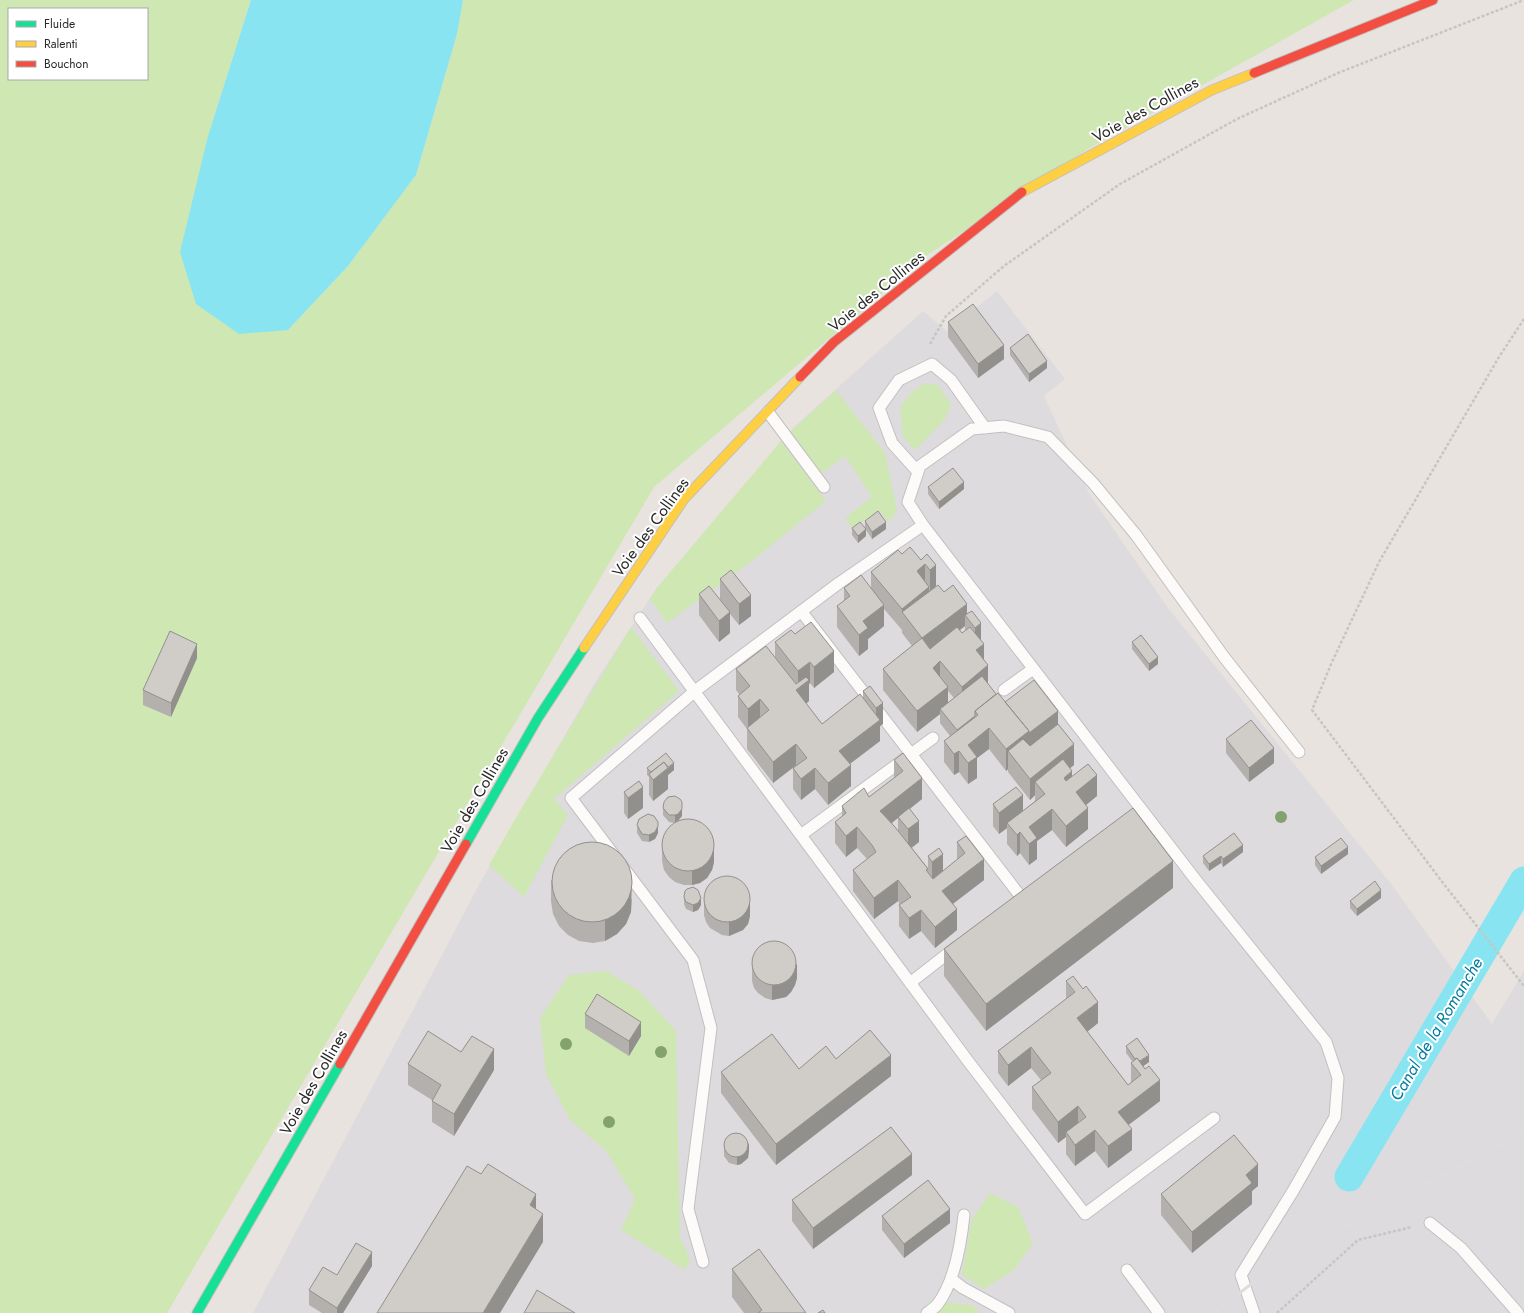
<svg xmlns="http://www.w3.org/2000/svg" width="1524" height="1313" font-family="Jost,sans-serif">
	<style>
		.industrial { fill: #dddbde }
		.green { fill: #cee7b3; fill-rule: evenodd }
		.water { fill: #89e4f2 }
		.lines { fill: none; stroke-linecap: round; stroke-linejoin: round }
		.canal { stroke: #89e4f2; stroke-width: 29 }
		.lane-casing { stroke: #c1c0c0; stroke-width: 13 }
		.fast-casing { stroke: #c1c0c0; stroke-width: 11 }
		.slow-casing { stroke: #c1c0c0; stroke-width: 11 }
		.jam-casing { stroke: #c1c0c0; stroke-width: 11 }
		.path { stroke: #c6c5c5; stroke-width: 2.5; stroke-dasharray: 3 2; stroke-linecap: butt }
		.lane { stroke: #fcfbfa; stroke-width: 11 }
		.fast { stroke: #16e098; stroke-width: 9 }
		.slow { stroke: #ffcf43; stroke-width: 9 }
		.jam { stroke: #f24e42; stroke-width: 9 }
		.rail { stroke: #ddddde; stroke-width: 3 }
		.tree { fill: #83a26e }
		.wall { fill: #b3b0ad; fill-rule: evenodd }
		.shaded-wall { fill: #92908d }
		.building { fill: #d0cdc9; stroke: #92908d }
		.labels { text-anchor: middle; stroke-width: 4; stroke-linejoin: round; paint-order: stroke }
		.street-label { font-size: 16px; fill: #292929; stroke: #fff }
		.water-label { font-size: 17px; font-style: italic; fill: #017b9f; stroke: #fff }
	</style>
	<rect width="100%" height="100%" fill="#e8e3de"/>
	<path class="industrial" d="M997 291 1065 379 1044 396 1090 495 1168 608 1392 885 1492 1024 1524 971V1313H253L480 883 596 681 656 589 795 426 923 311 947 331Z"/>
	<path class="green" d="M0 0H251L208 136 288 330 348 266 416 175 457 34 463 0H1354L1088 149 926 256 654 487 167 1313H0ZM9 9H147V79H9Z
		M925 383 938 385 951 404 945 419 915 450 903 437 900 407 912 392Z
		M836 390 885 453 897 510 894 516 888 522 879 510 853 529 845 518 872 497 870 494 845 456 821 474 791 431Z
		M781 441 826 501 748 564 667 623 650 599 656 589Z
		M631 627 679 691 554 799 568 815 524 897 489 865 517 816Z
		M606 971 638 990 676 1031 680 1238 690 1259 685 1270 621 1230 635 1199 607 1152 570 1120 546 1074 540 1018 569 975Z
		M990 1193 1018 1207 1033 1243 1015 1269 984 1289 962 1275 972 1219Z
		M930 1301 972 1305 980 1313H921Z"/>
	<path class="water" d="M251 0H463L457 34 416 175 348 266 288 330 239 334 196 304 180 252 208 136Z"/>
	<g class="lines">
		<path class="canal" d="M1349 1177 1524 881"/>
		<g class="lane-casing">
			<path id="lane" d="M768 412 824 487
				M918 472 892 443 879 408 899 380 932 364 951 380 985 428
				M801 611 1021 897
				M640 618 968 1061 1085 1214 1214 1118
				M1004 690 1033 669
				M801 835 933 738
				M910 983 956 947
				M1430 1223 1461 1248 1518 1313
				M703 1262 688 1209 711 1028 693 960 571 798 695 691 839 583 923 525
				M1127 1270 1159 1313
				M951 1279 963 1288 1009 1313
				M927 1313C930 1311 934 1308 937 1305 955 1282 961 1244 964 1215
				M1254 1313 1241 1275 1293 1191 1335 1117 1338 1078 1326 1042 1195 879 923 525 908 502 920 466 972 429 1004 426 1048 437 1093 483 1136 535 1224 657 1299 752"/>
		</g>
		<g class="fast-casing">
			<path id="fast" d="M466 844 538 718 584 648
				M197 1313 340 1064"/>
		</g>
		<g class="slow-casing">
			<path id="slow" d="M1022 192 1212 90 1254 73
				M584 648 684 499 800 377"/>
		</g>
		<g class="jam-casing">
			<path id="jam" d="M1254 73 1433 0
				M800 377 834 342 1022 192
				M340 1064 466 844"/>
		</g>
		<path class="path" d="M1524 319 1499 357 1379 562 1332 662 1312 710 1443 883 1524 986
			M930 344 946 316 1004 266 1120 184 1237 119 1338 73 1524 0
			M1277 1313 1358 1240 1412 1227"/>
		<use href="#lane" class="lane"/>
		<use href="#fast" class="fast"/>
		<use href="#slow" class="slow"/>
		<use href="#jam" class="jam"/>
		<path class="rail" d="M1214 1313 1282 1260 1524 1132"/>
	</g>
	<g class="tree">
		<circle cx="1281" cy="817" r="6"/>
		<circle cx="566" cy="1044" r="6"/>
		<circle cx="661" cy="1052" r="6"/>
		<circle cx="609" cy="1122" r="6"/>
	</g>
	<path class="wall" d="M948 322 1004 359 978 378 948 337Z
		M1010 348 1047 368 1029 382 1010 355Z
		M928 487 964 489 939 509 928 494Z
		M865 521 886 529 872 539 866 530V536L858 543 852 535V528H865Z
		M902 554 921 560 927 554 936 586 944 592 967 614 972 611 981 641 988 684 996 694 1005 702 1058 724 1074 765 1070 768 1072 776 1097 796 1086 805 1088 829 1066 847 1052 830 1037 841V859L1029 865 1020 853 1017 856 1007 844V828L999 834 993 826V804L1023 811 1035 801V795L1030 800 1008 772V769L1006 771 989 749 977 758V778L968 784 959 772 954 775 944 762V741L950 736 940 723V714L917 732 883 690V669L912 646 902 633V630L884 609V626L868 639V649L859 656 837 627V606L844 601V588H871V572ZM965 626V631L962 633 960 630ZM948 691 954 698 948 703Z
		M720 579 751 616 739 625 730 614V633L719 642 699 615V594L720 599Z
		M795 634 834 672 814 688 810 683 809 684V701L806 704 822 724 863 697V691L870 686 883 724 880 726V741L850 764 851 786 828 805 815 789 801 800 793 789V768L773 783 747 749V729L738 717V696L740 695 736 690V669L775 658V642Z
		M1132 642 1158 664 1149 671 1132 649Z
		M197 658 171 717 143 705V690Z
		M1226 739 1274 763 1249 782 1226 753Z
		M903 753 922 799 910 809 919 842 912 848 928 868V856L943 871 957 860V842L966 836 984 880 953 904 957 930 935 948 921 931 909 939 899 926V905H900L898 901 874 919 853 891V870L867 859 857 848 846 857 835 843V822L842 817V806L869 797 894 778V760ZM898 818V831L892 823Z
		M647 768 674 770 668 775V789L653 801 649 795V777L647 775Z
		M624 792 643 808 628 819 624 813Z
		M682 802V816L675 823 669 822 663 815V808Z
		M637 825 658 833 655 839 649 842 642 841 637 833Z
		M662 847 714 862 712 870 707 878 700 883 692 885H684L675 882 669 877 664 870 662 861Z
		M1243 852 1223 867 1221 863 1209 871 1203 863V856Z
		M1348 854 1321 874 1315 865V857Z
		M551 880 632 899 631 912 626 924 617 934 605 941 593 943 579 941 568 935 559 926 553 914 551 901Z
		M1173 888 986 1031 944 976V949Z
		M684 897 701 905 698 910 693 912 686 909 684 904Z
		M1381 898 1357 916 1350 908V901Z
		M704 901 750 916 748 924 743 930 729 936 722 935 710 928 706 922 704 915Z
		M752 959 797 978 795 985 791 992 786 997 772 1000 765 998 758 993 754 988 752 981Z
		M1066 981 1098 1023 1087 1032 1128 1085 1131 1083V1063L1132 1061 1126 1053V1046L1149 1062 1143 1066 1160 1101 1128 1125 1132 1150 1108 1168 1095 1151 1075 1166 1066 1154V1137L1058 1143 1032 1109V1087L1041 1080 1031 1068 1008 1086 998 1073V1051L1066 999Z
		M585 1014 641 1036 629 1056 585 1028Z
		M461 1052 494 1070 454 1136 432 1122V1100L408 1085V1064Z
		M836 1059 891 1076 776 1165 721 1093V1072L799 1069Z
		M724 1145 749 1150 748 1158 741 1164 737 1165 729 1163 724 1156Z
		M912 1175 813 1249 792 1221V1200Z
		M1258 1186 1252 1191V1204L1192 1253 1161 1215V1194Z
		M882 1216 950 1223 904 1258 882 1230Z
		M372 1266 343 1313H322L309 1305V1290L337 1275Z
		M732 1269 806 1313H744L732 1297Z"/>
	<path class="shaded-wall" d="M1004 345V359L978 378V364Z
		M1047 361V368L1029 382V374Z
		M964 482V489L939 509V502Z
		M886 522V529L872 539V532Z
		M866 529V536L858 543V536Z
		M925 564V585L917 571Z
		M936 565V586L930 591V570Z
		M929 587V608L902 613V609Z
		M751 595V616L739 625V604Z
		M967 604V617L965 615V626L922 659V638Z
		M884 605V626L868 639V649L859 656V635L863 621Z
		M730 612V633L719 642V621Z
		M981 623V644L975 649V628Z
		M197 644V658L171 717V703Z
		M984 644V665L976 650Z
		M834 651V672L814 688V667Z
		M1158 657V664L1149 671V664Z
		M940 661V683L933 668Z
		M810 662V683L809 684V701L796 712V690L798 689V671Z
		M988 665V686L962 708V687Z
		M948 687V708L940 709V714L917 732V711Z
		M760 699V720L748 730V709Z
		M883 703V724L880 726V741L839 772V751L876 723V708Z
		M1058 711V725L1029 752 1008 751V769L1006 771V749L1029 731Z
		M975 716V730L957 745V730Z
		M989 728V749L977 758V778L968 784V745Z
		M796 744V765L773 783V762Z
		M1074 744V765L1042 790 1035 782V795L1030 800V779Z
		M1274 748V763L1249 782V768Z
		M959 751V772L954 775V754Z
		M674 763V770L668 775V789L653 801V780Z
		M851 765V786L828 805V783Z
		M815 768V789L801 800V779Z
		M1072 771V792L1064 778Z
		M1097 775V796L1076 813V792Z
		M922 778V799L880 832V811Z
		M643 787V808L628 819V798Z
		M1023 795V816L1007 823V828L999 834V813Z
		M1088 808V829L1066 847V826Z
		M682 809V816L678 821 675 823V815Z
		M1052 809V830L1037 841V859L1029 865V827Z
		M919 821V842L908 850V829Z
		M658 826V833L655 839 649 842V835Z
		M857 827V848L846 857V836Z
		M1020 832V853L1017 856V835Z
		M1243 845V852L1223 867V859Z
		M1348 847V854L1321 874V866Z
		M714 848V862L712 870 707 878 700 883 692 885V871Z
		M943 854V875L932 883V862Z
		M1221 856V863L1209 871V864Z
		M984 859V880L942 912V891Z
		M1173 861V888L986 1031V1004Z
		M632 877 631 912 626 924 617 934 605 941V919Z
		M898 880V901L874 919V898Z
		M1381 890V898L1357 916V909Z
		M701 898V905L698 910 693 912V905Z
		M750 902V916L748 924 743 930 729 936V922Z
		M957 909V930L935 948V927Z
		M921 910V931L909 939V918Z
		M797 964V978L795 985 791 992 786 997 772 1000V985Z
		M1098 1002V1023L1077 1040V1018Z
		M641 1022V1036L629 1056V1041Z
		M1031 1047V1068L1008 1086V1065Z
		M494 1049V1070L454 1136V1114Z
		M891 1055V1076L776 1165V1144Z
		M1149 1055V1062L1138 1070V1063Z
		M1160 1080V1101L1118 1133V1112Z
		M1078 1106V1128L1066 1132V1137L1058 1143V1122Z
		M1132 1129V1150L1108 1168V1146Z
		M1095 1130V1151L1075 1166V1145Z
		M749 1143V1150L748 1158 741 1164 737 1165V1158Z
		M912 1154V1175L813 1249V1228Z
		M1258 1164V1186L1252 1191V1204L1192 1253V1232L1246 1175Z
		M536 1194V1222L530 1205Z
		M950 1209V1223L904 1258V1244Z
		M543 1214V1242L500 1313H483Z
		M372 1252V1266L343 1313H337V1308Z"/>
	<path class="building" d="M973 304 1004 345 978 364 948 322Z
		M1028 334 1047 361 1029 374 1010 348Z
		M953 468 964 482 939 502 928 487Z
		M878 511 886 522 872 532 865 521Z
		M860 522 866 529 858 536 852 528Z
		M910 547 921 560 927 554 936 565 930 570 925 564 917 571 929 587 902 609 871 572 898 550 902 554Z
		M731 570 751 595 739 604 720 579Z
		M861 575 884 605 863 621 868 628 859 635 837 606 850 596 844 588Z
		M938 585 944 592 953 585 967 604 922 638 930 649 957 627 962 633 970 627 984 644 976 650 988 665 962 687 940 661 933 668 948 687 917 711 883 669 922 638 902 612Z
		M709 586 730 612 719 621 699 594Z
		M972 611 981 623 975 628 965 615Z
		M811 622 834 651 814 667 810 662 798 671 775 642 791 630 795 634Z
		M170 631 197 644 171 703 143 690Z
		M1141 635 1158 657 1149 664 1132 642Z
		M766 646 796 684 806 677 809 680 796 690 822 724 860 694 880 720 839 751 851 765 828 783 815 768 801 779 793 768 807 758 796 744 773 762 747 728 769 710 760 699 748 709 738 696 750 686 736 669Z
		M982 676 996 694 975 711V716L957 730 940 709Z
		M1034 680 1058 711 1029 733V731L1005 702Z
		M870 686 883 703 876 708 863 691Z
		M998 693 1029 731 1006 749 989 728 968 745 977 757 968 763 959 751 954 754 944 741 978 715 975 711Z
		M1251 720 1274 748 1249 768 1226 739Z
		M1058 724 1074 744 1030 779 1008 751 1023 739 1030 746Z
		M666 753 674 763 668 767 664 762 651 772 647 768Z
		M903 753 922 778 880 811 895 827 928 869 926 870 933 879 965 853 957 842 966 836 984 859 942 891 957 909 935 927 921 910 909 918 899 905 911 897 898 880 874 898 853 870 876 852 872 845 857 827 846 836 835 822 846 813 842 806 864 788 869 797 903 771 894 760Z
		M1063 759 1072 771 1064 778 1066 781 1088 764 1097 775 1076 792 1088 808 1066 826 1052 809 1029 827 1037 838 1029 844 1020 832 1017 835 1007 823 1045 794 1035 782Z
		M664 762 668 768 653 780 649 774Z
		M639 781 643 787 628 798 624 792Z
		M1016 787 1023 795 999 813 993 804Z
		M675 796 680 799 682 802V809L678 814 675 815H669L663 808 664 802 668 797Z
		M909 808 919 821 908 829 898 817Z
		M1133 808 1173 861 986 1004 944 949Z
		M648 814 654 816 658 822V826L655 832 649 835 642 834 637 825 639 819Z
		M662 845a26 26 0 1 1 52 0a26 26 0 1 1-52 0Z
		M1234 833 1243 845 1223 859 1221 856 1209 864 1203 856Z
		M1341 838 1348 847 1321 866 1315 857Z
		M552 882a40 40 0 1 1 80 0a40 40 0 1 1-80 0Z
		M939 848 943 854 932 862 928 856Z
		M704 899a23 23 0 1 1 46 0a23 23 0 1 1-46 0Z
		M1375 881 1381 890 1357 909 1350 901Z
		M693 887 698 890 701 898 698 903 693 905 686 902 684 897 685 891 687 889Z
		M752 963a22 22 0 1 1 44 0a22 22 0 1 1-44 0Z
		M1073 976 1083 989 1086 986 1098 1002 1077 1018 1128 1085 1141 1075 1131 1063 1137 1058 1145 1069 1149 1066 1160 1080 1118 1112 1132 1129 1108 1146 1095 1130 1075 1145 1066 1132 1086 1117 1078 1106 1058 1122 1032 1087 1051 1073 1031 1047 1008 1065 998 1051 1075 992 1066 981Z
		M597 994 641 1022 629 1041 585 1014Z
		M870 1030 891 1055 776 1144 721 1072 772 1034 799 1069 826 1046 836 1059Z
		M428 1031 461 1052 472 1036 494 1049 454 1114 432 1101 441 1085 408 1064Z
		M1137 1038 1149 1055 1140 1061 1137 1058 1135 1059 1126 1046Z
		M891 1127 912 1154 813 1228 792 1200Z
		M724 1145a12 12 0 1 1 24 0a12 12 0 1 1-24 0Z
		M1234 1135 1258 1164 1246 1175 1252 1183 1192 1232 1161 1194Z
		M488 1164 536 1194 530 1205 543 1214 483 1313H377L467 1166 481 1174Z
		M928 1180 950 1209 904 1244 882 1216Z
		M356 1243 372 1252 337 1308 309 1290 323 1267 337 1275Z
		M759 1249 806 1313H758L762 1310 732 1269Z
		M537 1290 575 1313H524Z
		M823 1310 825 1313H818Z"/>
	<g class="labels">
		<g class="street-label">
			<text transform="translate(1145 109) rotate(-29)" y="6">Voie des Collines</text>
			<text transform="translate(876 291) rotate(-39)" y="6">Voie des Collines</text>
			<text transform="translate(650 527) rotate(-54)" y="6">Voie des Collines</text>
			<text transform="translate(474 800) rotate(-60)" y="6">Voie des Collines</text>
			<text transform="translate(313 1082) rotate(-60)" y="6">Voie des Collines</text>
		</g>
		<g class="water-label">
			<text transform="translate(1436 1029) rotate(-59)" y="6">Canal de la Romanche</text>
		</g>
	</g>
	<rect x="8" y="8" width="140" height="72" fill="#ffffff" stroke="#a9a9a9"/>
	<rect x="16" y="21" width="20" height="6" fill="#16e098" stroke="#a9a9a9"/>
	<text x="44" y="28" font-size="12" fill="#292929">Fluide</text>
	<rect x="16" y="41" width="20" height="6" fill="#ffcf43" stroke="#a9a9a9"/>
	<text x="44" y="48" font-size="12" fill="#292929">Ralenti</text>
	<rect x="16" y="61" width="20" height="6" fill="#f24e42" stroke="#a9a9a9"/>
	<text x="44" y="68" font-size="12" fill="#292929">Bouchon</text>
</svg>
